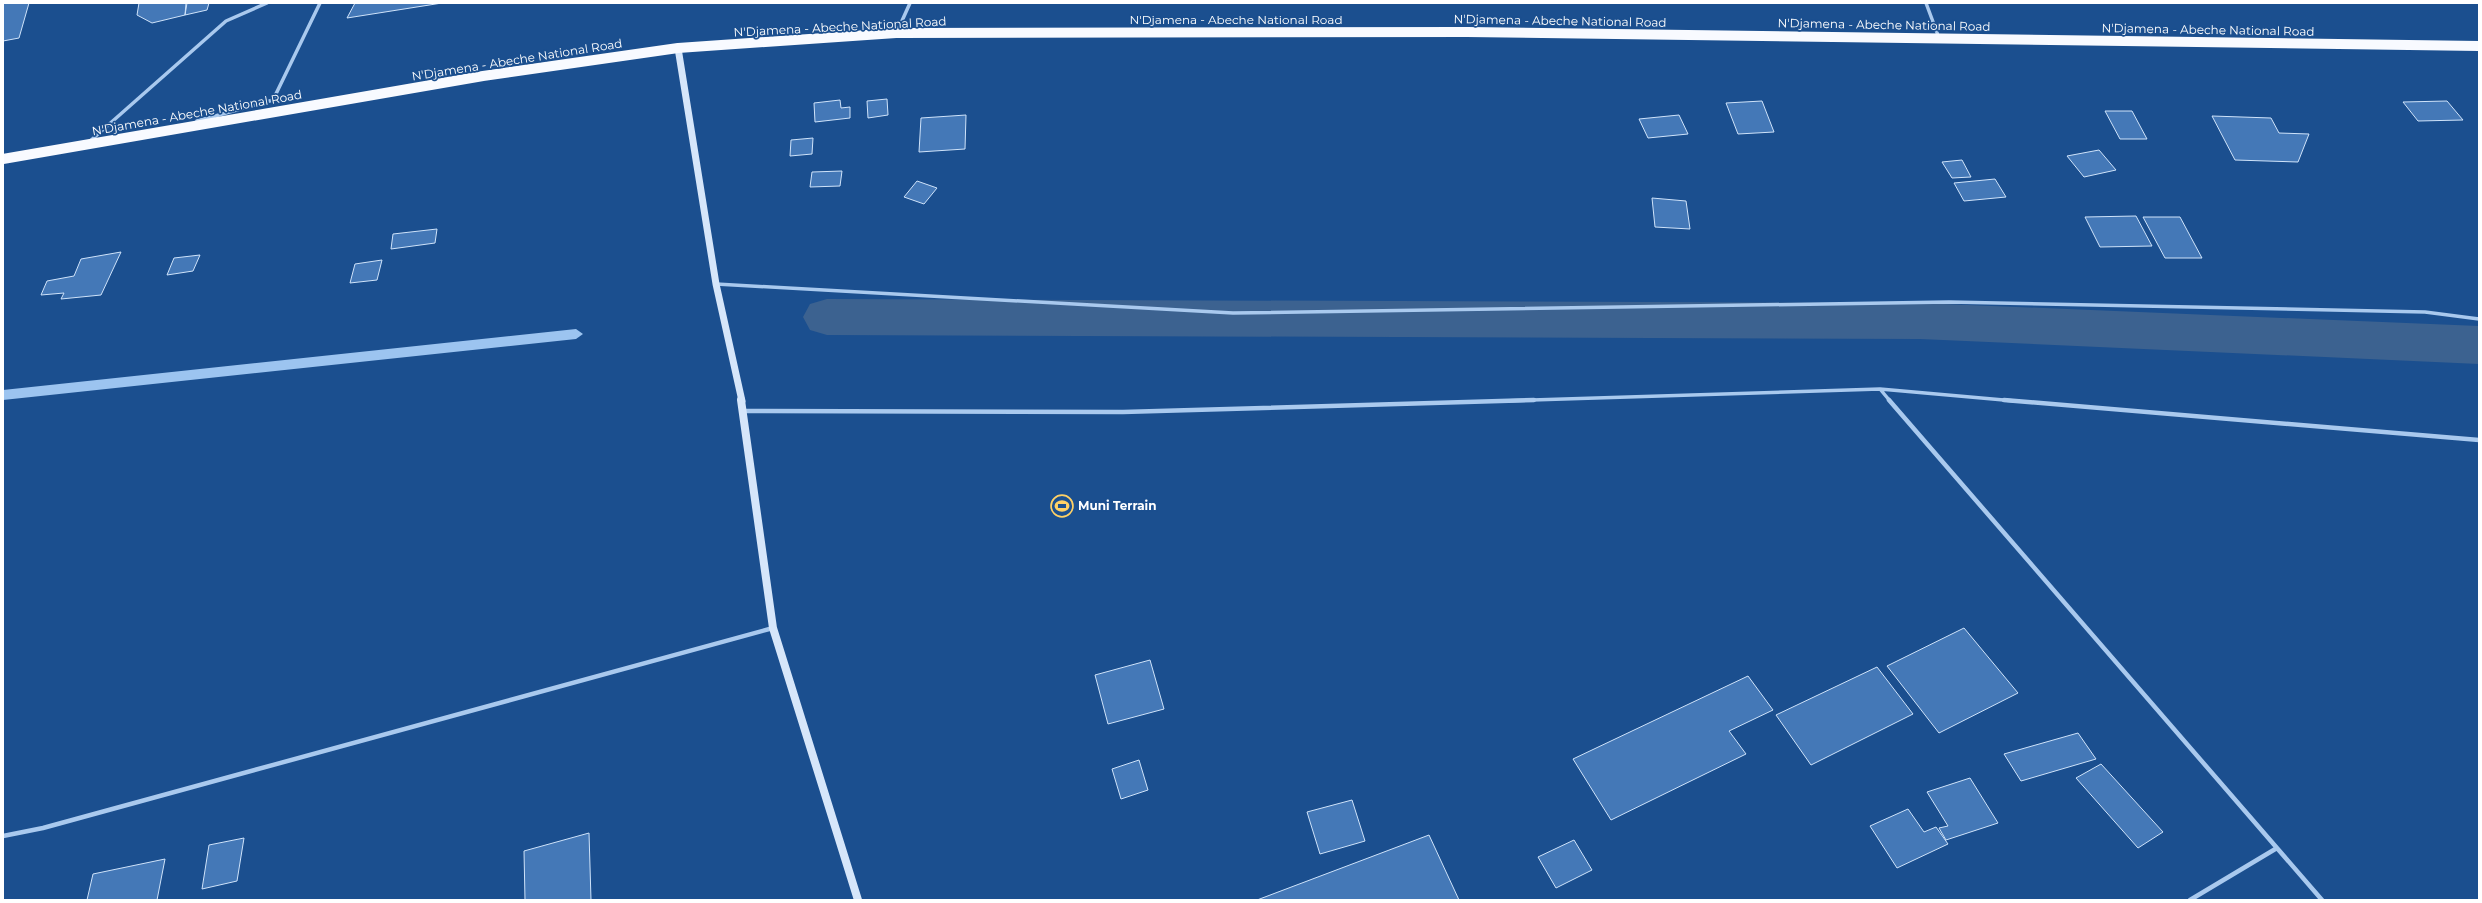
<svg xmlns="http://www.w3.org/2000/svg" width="2482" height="903" font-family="Montserrat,sans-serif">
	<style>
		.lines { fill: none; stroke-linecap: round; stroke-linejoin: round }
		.stream { fill: #9cc4f0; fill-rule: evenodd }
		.canal { fill: #3c6290; fill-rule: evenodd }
		.building { fill: #4478b7; stroke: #cfe3fa }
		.minor-far1 { stroke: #a9c9ee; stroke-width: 3.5 }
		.minor { stroke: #a9c9ee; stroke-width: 4.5 }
		.secondary-far1 { stroke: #d6e6fa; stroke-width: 7 }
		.secondary { stroke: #d6e6fa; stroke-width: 8 }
		.trunk { stroke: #f8faff; stroke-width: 10 }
		.labels { text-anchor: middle; stroke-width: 3.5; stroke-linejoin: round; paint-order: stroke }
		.street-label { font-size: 12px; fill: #fff; stroke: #1b4f8f }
		.poi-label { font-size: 12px; font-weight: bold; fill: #fff; stroke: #1b4f8f; text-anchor: start }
	</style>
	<rect width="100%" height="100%" fill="#1b4f8f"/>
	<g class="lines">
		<path class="stream" d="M576 329 583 334 576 339 3 400V390Z"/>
		<path class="canal" d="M827 299 1920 303 2479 326V364L1920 339 827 335 810 330 803 317 810 304Z"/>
	</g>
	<path class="building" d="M3 3H29L19 38 3 41Z
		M139 3H186L185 15 152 23 137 15Z
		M187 3H209L207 10 185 15Z
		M355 3H442L347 18Z
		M887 99 888 115 868 118 867 101Z
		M840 100 841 108 850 107V118L815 122 814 103Z
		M1762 101 1774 132 1738 134 1726 103Z
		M2447 101 2463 120 2418 121 2403 102Z
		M2105 111H2132L2147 139H2120Z
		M966 115 965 149 919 152 921 118Z
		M1679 115 1688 134 1648 138 1639 119Z
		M2212 116 2271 118 2279 133 2309 134 2298 162 2235 160Z
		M813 138 812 154 790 156 791 140Z
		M2099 150 2116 170 2084 177 2067 156Z
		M1962 160 1971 177 1952 178 1942 162Z
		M842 171 840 186 810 187 812 172Z
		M1995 179 2006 197 1964 201 1954 183Z
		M917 181 937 188 924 204 904 197Z
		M1652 198 1686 201 1690 229 1655 227Z
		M2136 216 2152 246 2100 247 2085 217Z
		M2143 217H2180L2202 258H2165Z
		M437 229 435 243 391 249 393 234Z
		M121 252 101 295 61 299 64 293 41 295 47 281 74 276 81 259Z
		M200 255 193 271 167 275 174 258Z
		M382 260 377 280 350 283 355 264Z
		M1964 628 2018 693 1939 733 1887 666Z
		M1150 660 1164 709 1108 724 1095 675Z
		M1877 667 1913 714 1811 765 1776 715Z
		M1748 676 1773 710 1729 731 1746 754 1611 820 1573 759Z
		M2078 733 2096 759 2021 781 2004 754Z
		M1139 760 1148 790 1121 799 1112 769Z
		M2101 764 2163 832 2138 848 2076 778Z
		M1970 778 1998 823 1946 840 1939 828 1948 826 1927 792Z
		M1352 800 1365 841 1320 854 1307 812Z
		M1908 809 1924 832 1936 827 1948 844 1897 868 1870 826Z
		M589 833 591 900H525L524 851Z
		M1429 835 1459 900H1257Z
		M244 838 237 881 202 889 209 845Z
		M1574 840 1592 870 1556 888 1538 857Z
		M165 859 157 900H87L93 874Z"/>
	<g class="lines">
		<path class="minor-far1" d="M1926 3 1939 38
			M897 32 910 3
			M197 121 273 100 320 3
			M89 142 226 21 267 3
			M716 284 1233 313 1949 302 2425 312 2479 319
			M1880 389 1890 401
			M1501 401 1880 389 2015 401"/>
		<path class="minor" d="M1889 400 2322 900
			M2004 400 2479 440
			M744 411 1123 412 1534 400
			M3 836 43 828 773 628
			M2190 900 2277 848"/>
		<path class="secondary-far1" d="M678 48 716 284 742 401"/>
		<path class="secondary" d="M741 400 773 628 858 900"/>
		<path class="trunk" d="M3 159 483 76 678 48 896 33 1467 32 2479 46"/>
	</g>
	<defs>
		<g id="stadium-ring" transform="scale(1.15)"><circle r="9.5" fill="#1b4f8f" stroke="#ffd166" stroke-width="1.5"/><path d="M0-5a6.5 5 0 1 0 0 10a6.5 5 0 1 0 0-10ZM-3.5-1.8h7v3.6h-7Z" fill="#ffd166"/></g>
	</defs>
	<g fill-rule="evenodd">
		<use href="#stadium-ring" x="1062" y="506"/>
	</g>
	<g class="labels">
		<g class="street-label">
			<text x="1236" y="24">N'Djamena - Abeche National Road</text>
			<text transform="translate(1560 21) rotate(1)" y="4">N'Djamena - Abeche National Road</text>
			<text transform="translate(1884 25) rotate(1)" y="4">N'Djamena - Abeche National Road</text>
			<text transform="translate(840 27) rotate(-3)" y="4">N'Djamena - Abeche National Road</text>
			<text transform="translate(2208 30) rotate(1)" y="4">N'Djamena - Abeche National Road</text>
			<text transform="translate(517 60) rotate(-9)" y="4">N'Djamena - Abeche National Road</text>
			<text transform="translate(197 113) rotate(-10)" y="4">N'Djamena - Abeche National Road</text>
		</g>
		<g class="poi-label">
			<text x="1078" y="510">Muni Terrain</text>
		</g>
	</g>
	<rect width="2482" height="903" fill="none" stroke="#ffffff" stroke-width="8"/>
</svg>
